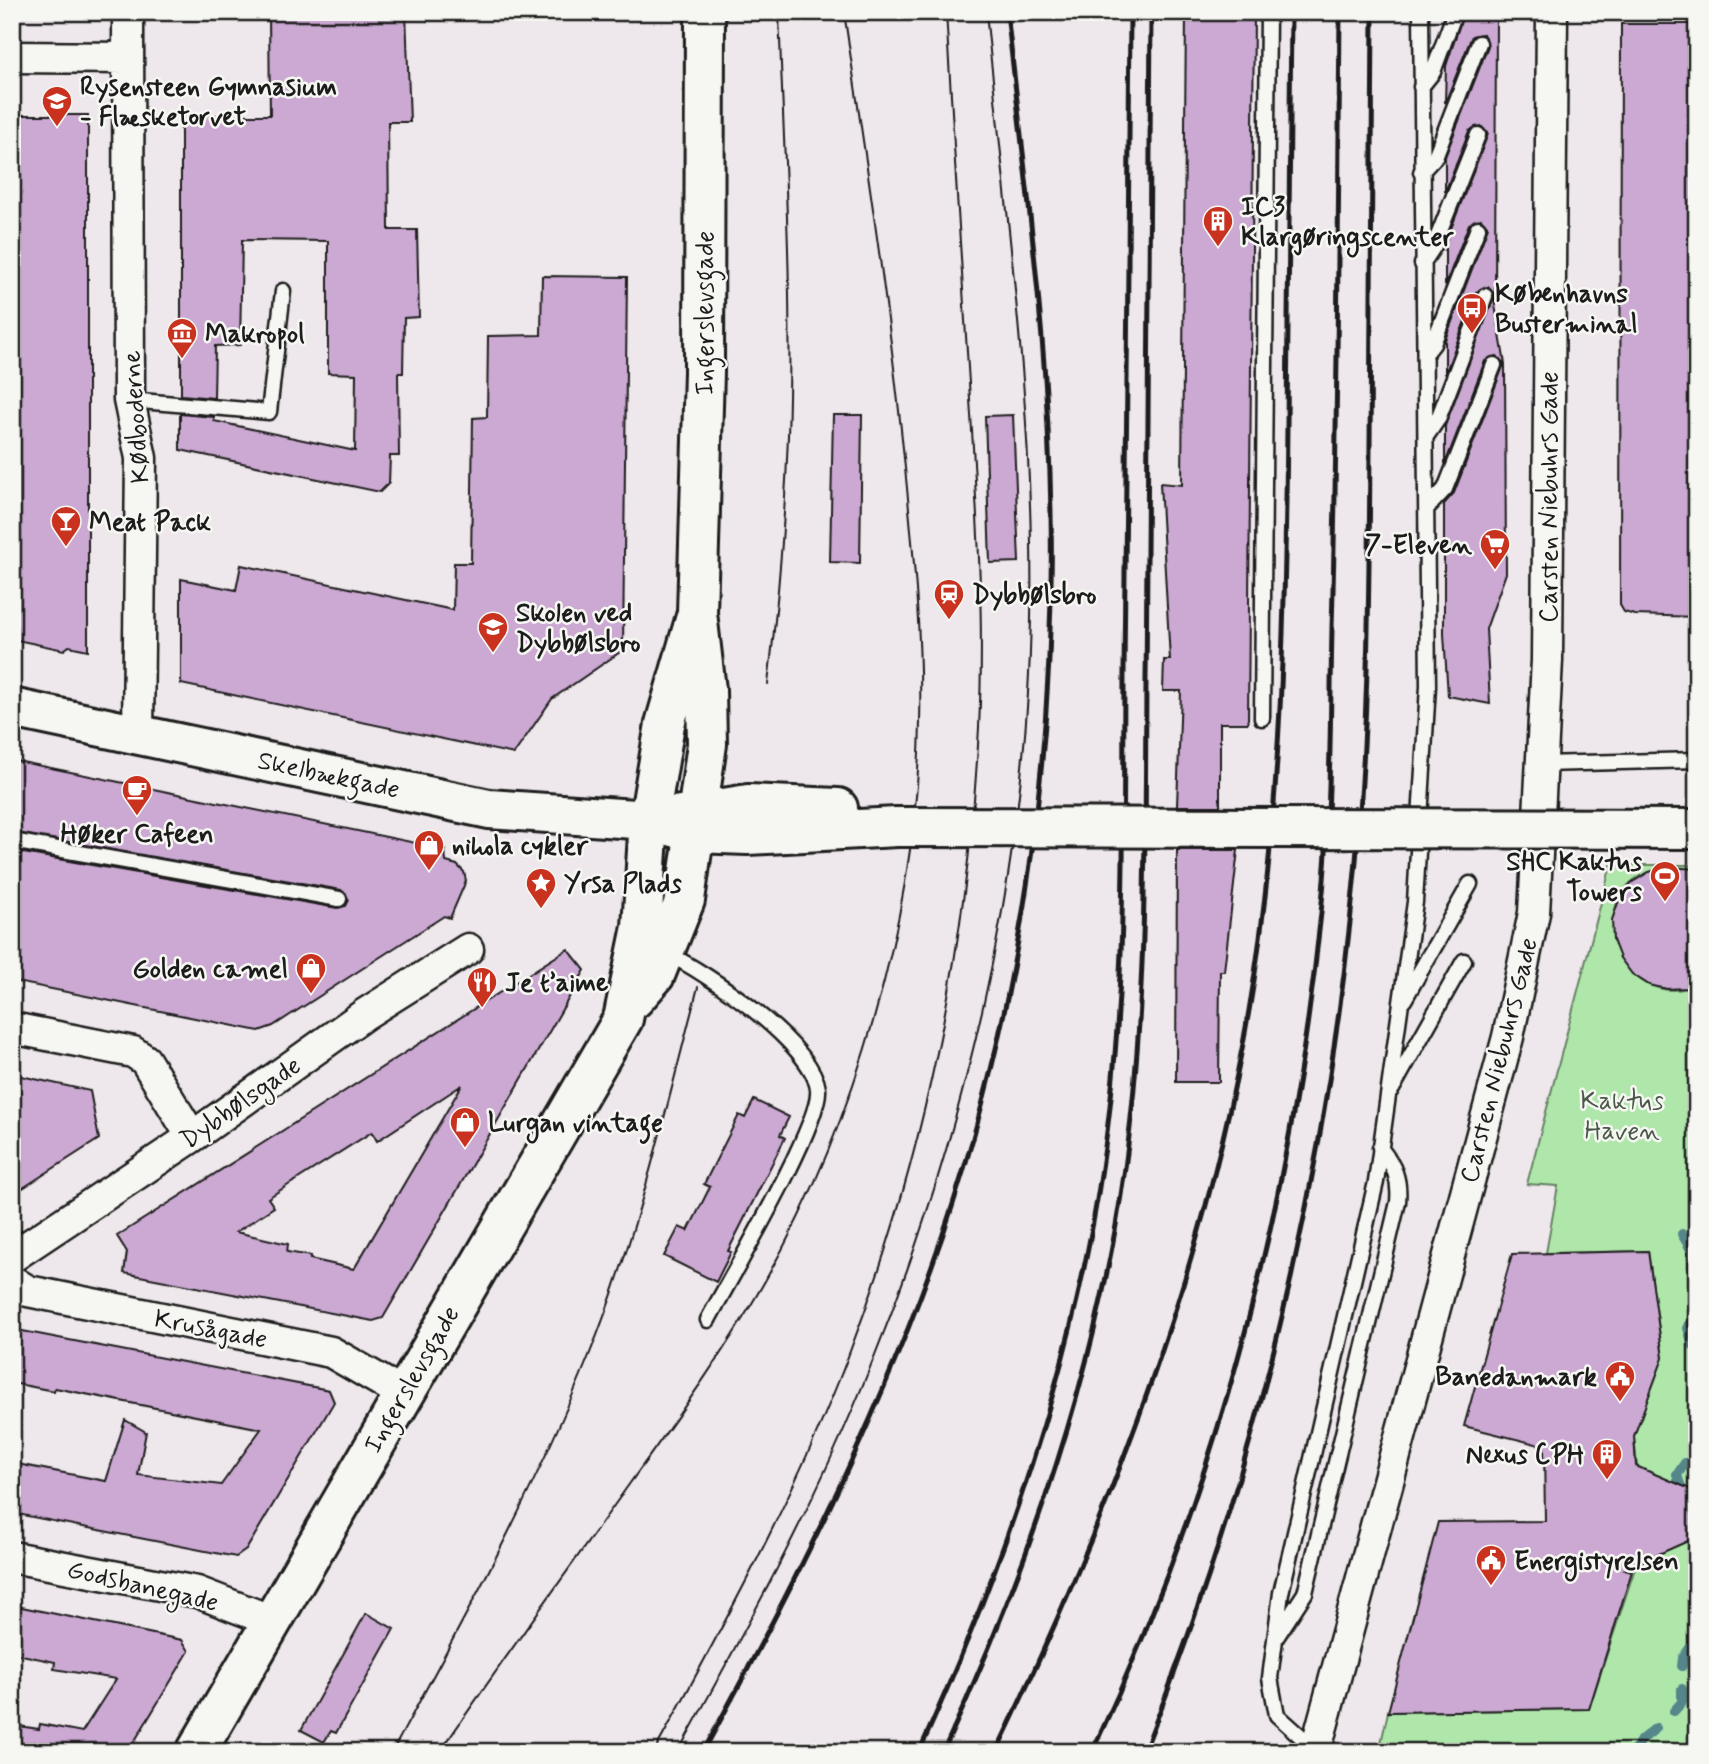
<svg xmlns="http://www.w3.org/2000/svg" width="1709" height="1764" font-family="Mynerve,sans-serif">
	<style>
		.green { fill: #afe7ab; stroke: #668264; stroke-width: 2 }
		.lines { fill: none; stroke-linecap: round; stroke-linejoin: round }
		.stream { stroke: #55868a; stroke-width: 10 }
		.building { fill: #cca9d3; stroke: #1c1c1c; stroke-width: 2; fill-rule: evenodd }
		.lane-casing { stroke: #1c1c1c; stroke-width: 19 }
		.street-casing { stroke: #1c1c1c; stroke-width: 35 }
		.secondary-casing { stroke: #1c1c1c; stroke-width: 44 }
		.lane { stroke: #f6f6f2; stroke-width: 14 }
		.street { stroke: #f6f6f2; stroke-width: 30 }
		.secondary { stroke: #f6f6f2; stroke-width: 38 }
		.tram { stroke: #1c1c1c; stroke-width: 2 }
		.rail { stroke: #1c1c1c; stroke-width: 5 }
		.secondary-bridge-casing { stroke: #1c1c1c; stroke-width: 44; stroke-linecap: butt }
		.secondary-bridge { stroke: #f6f6f2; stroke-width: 38 }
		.labels { text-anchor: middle; stroke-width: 5; stroke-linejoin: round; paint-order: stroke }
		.poi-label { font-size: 26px; font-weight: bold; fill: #1c1c1c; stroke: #f6f6f2; text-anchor: start }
		.street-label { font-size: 26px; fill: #1c1c1c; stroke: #f6f6f2 }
		.park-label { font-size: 26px; fill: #485947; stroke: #f6f6f2 }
	</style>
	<rect width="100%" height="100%" fill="#eee7ec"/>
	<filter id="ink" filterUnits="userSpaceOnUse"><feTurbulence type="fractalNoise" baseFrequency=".0143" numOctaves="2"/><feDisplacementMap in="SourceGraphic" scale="14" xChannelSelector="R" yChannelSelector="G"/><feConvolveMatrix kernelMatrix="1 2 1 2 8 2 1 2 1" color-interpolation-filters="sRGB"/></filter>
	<g filter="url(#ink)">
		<path class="green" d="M1611 865H1697V872C1683 866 1669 867 1654 871 1579 890 1616 1016 1697 985V1752H1379L1388 1712 1589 1709 1636 1565 1643 1524 1634 1436 1663 1358 1648 1251 1546 1253 1558 1186 1527 1184Z"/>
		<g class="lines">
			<path class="stream" d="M1682 1234 1693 1253V1270
				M1693 1345 1688 1328 1696 1308
				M1683 1494 1677 1475 1685 1463
				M1682 1666 1683 1658 1693 1644
				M1674 1711 1682 1702V1689
				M1634 1752 1641 1740 1656 1728"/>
		</g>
		<path class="building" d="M269 12H406L410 122H388L389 230H417L419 317 404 318 403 373H398L399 456H390L389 483 380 492 180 450V414L214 417V421L355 451 356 374 328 373V241L242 240 240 345 215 346 214 398 181 395V115H270Z
			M1186 12H1254L1248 723H1220V806H1177L1181 691H1163L1164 660H1170L1160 483 1182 485Z
			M1464 12H1496L1495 305 1505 364 1506 573 1486 629 1490 704 1448 696 1444 634V504L1454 493 1504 364 1497 356 1485 361 1445 464V426L1495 295 1488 287 1476 292 1445 374V340L1488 227 1481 219 1469 224 1445 286V244L1488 134 1481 126 1469 131 1445 192V157L1488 46 1483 34 1472 36 1445 103 1446 66Z
			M1621 24H1697V617L1635 615 1624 612 1620 605Z
			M12 115H88V650L69 646 64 650 12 639V502H18V441H12Z
			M542 276 627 277 623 650 552 699 514 754 181 684V579L236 590 241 565 453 610 454 563H471L473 418 487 417 488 336 541 335Z
			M833 415H862L860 563 830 562Z
			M1013 415 1019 562 990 563 985 416Z
			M12 760 445 849 446 862 457 865 464 872 466 881 450 918 444 916 273 1026 259 1031 12 981V851L337 908 346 906 349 900 341 890 12 832Z
			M1177 850H1238L1224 971H1220L1219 1082H1176Z
			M1669 867 1697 869V985L1687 988 1667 989 1649 985 1632 974 1620 958 1613 940 1612 920 1619 900 1631 883 1649 872Z
			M568 949 585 970 383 1318 373 1321 124 1273 127 1252 117 1236ZM462 1085 354 1269 310 1259 311 1256 287 1252 288 1244 236 1232 274 1207 268 1198 372 1132 377 1141Z
			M12 1074 90 1091 99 1139 12 1195Z
			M754 1100 789 1117 780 1135 785 1138 728 1251 731 1252 716 1282 664 1256 679 1227 688 1231 710 1187 704 1184 739 1115 745 1118Z
			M1648 1251 1663 1358 1634 1436 1636 1466 1697 1492V1537L1625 1569 1632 1571 1589 1709 1388 1712 1438 1522 1545 1521 1544 1446 1464 1426 1512 1254Z
			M12 1329 329 1390 334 1402 246 1550 236 1557 12 1513V1463L106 1481 125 1420 146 1432 138 1475 221 1485 261 1429 55 1388 54 1391 12 1383Z
			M12 1605 182 1640 189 1651 128 1752H12V1725L39 1729 40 1724 82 1732 116 1679 54 1669 55 1662 12 1653Z
			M366 1613 394 1629 336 1733 331 1731 324 1742 301 1730Z"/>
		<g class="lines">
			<g class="lane-casing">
				<path id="lane" d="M1421 87 1433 72 1455 12
					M1421 172 1435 157 1479 43
					M1422 264 1434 246 1478 135
					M1426 353 1433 344 1478 228
					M129 400 269 412 283 291
					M1427 435 1438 419 1485 296
					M1427 508 1445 489 1494 365
					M1262 718 1268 12
					M1542 764 1697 760
					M12 841 339 899
					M666 953C706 972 812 1043 818 1089 822 1123 729 1280 708 1320
					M1404 1000 1470 884
					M1392 1089 1464 961
					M1277 1636 1305 1593 1398 1202C1400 1180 1395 1166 1380 1148
					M1316 1750 1277 1715 1270 1678 1281 1593 1376 1182 1415 902 1428 686 1421 12"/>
			</g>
			<g class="street-casing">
				<path id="street" d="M128 12 129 400 141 458 138 734
					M12 57 127 58
					M12 1028 133 1052 145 1060 192 1137
					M12 1257 192 1137 365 1014 468 949
					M12 1281 28 1291 331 1352 402 1393
					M12 1557 197 1592 272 1621
					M1315 1752 1508 1037 1534 913 1547 660 1552 12"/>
			</g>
			<g class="secondary-casing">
				<path id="secondary" d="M12 708 489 809 649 820 695 833 747 835 897 827
					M675 816 748 804 838 808
					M634 999 655 975 685 900 707 744 706 690 697 613 704 372 705 12
					M196 1752 623 1019 642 927 649 820 665 724 697 613"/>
			</g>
			<use href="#lane" class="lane"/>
			<use href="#street" class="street"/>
			<use href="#secondary" class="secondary"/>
			<path class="tram" d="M768 684C778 601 785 519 788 436 793 295 784 153 779 12
				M392 1752C462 1623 533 1494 588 1358 637 1238 665 1112 698 987
				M440 1752C502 1661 567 1572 630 1483 676 1419 722 1356 761 1288 856 1123 917 913 920 722 922 641 914 559 906 478 891 322 867 167 844 12
				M654 1752C724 1625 794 1497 846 1362 924 1160 968 943 979 727 985 612 976 497 969 383 961 259 953 136 946 12
				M678 1752C747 1627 816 1502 869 1370 965 1134 1026 874 1031 619 1035 416 1006 214 986 12"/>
			<path class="rail" d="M703 1752C789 1595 870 1436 931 1268 1028 1002 1063 710 1048 428 1041 289 1022 150 1007 12
				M919 1752C1004 1566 1072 1371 1102 1168 1127 1003 1123 837 1124 671 1126 451 1129 232 1130 12
				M943 1752C1029 1567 1097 1371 1125 1168 1147 1006 1145 843 1146 679 1149 457 1150 235 1151 12
				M996 1752C1114 1506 1212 1251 1254 980 1282 796 1285 611 1287 425 1288 288 1289 150 1291 12
				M1092 1752C1217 1488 1291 1203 1321 913 1331 818 1330 722 1332 628 1338 423 1338 217 1340 12
				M1144 1752C1264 1453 1337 1132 1360 811 1369 690 1369 569 1370 447 1371 302 1372 157 1373 12"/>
			<g class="secondary-bridge-casing">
				<path id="secondary-bridge" d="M897 827 1697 829"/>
			</g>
			<use href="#secondary-bridge" class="secondary-bridge"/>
		</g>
	</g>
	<defs>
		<g id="university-pin" transform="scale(1.575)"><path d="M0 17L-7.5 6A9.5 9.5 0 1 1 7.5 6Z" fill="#c8321e" stroke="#f6f6f2"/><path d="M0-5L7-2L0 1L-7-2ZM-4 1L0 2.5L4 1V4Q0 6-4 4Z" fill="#fff"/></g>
		<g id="building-pin" transform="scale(1.575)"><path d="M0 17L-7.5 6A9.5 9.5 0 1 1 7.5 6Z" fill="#c8321e" stroke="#f6f6f2"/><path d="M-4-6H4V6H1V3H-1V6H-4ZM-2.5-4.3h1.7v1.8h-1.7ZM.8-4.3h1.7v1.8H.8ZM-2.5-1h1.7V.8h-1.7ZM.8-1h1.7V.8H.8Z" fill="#fff"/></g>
		<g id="bus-pin" transform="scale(1.575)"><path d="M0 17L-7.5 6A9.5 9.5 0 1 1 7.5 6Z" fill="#c8321e" stroke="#f6f6f2"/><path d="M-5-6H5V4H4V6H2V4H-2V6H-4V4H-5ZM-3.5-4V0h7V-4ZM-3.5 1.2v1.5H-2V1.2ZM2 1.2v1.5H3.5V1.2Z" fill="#fff"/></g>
		<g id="museum-pin" transform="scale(1.575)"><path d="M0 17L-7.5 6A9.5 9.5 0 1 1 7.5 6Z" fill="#c8321e" stroke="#f6f6f2"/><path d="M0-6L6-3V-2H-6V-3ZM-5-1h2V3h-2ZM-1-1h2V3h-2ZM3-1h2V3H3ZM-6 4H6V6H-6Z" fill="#fff"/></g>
		<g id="bar-pin" transform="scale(1.575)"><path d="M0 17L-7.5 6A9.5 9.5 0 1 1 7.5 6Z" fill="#c8321e" stroke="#f6f6f2"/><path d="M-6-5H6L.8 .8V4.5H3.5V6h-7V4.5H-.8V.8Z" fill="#fff"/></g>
		<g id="supermarket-pin" transform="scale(1.575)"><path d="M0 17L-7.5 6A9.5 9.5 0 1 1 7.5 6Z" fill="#c8321e" stroke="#f6f6f2"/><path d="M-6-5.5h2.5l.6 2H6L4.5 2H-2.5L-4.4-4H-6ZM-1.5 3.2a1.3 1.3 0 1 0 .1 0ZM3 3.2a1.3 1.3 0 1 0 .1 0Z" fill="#fff"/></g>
		<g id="station-pin" transform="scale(1.575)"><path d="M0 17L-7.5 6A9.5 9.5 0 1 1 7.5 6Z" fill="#c8321e" stroke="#f6f6f2"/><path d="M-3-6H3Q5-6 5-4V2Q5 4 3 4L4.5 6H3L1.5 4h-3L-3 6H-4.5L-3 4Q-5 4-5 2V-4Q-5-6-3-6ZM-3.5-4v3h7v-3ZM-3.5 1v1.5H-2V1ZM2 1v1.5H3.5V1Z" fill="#fff"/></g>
		<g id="school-pin" transform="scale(1.575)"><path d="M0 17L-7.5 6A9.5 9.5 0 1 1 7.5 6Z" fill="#c8321e" stroke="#f6f6f2"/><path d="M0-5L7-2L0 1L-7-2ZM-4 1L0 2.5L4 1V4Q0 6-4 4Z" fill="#fff"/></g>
		<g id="cafe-pin" transform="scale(1.575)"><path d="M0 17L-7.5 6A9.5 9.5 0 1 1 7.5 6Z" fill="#c8321e" stroke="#f6f6f2"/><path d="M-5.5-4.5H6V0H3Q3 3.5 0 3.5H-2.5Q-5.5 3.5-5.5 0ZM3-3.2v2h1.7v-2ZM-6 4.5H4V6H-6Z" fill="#fff"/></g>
		<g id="shop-pin" transform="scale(1.575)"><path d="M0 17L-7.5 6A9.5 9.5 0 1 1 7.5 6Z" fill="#c8321e" stroke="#f6f6f2"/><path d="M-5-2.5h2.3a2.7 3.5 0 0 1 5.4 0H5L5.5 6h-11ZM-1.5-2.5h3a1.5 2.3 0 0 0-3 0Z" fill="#fff"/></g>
		<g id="stadium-pin" transform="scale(1.575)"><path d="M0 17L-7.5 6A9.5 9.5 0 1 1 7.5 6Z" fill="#c8321e" stroke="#f6f6f2"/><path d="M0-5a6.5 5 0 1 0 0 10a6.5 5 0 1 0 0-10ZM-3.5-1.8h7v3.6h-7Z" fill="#fff"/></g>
		<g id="sight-pin" transform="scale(1.575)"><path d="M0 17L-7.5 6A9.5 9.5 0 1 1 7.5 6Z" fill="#c8321e" stroke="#f6f6f2"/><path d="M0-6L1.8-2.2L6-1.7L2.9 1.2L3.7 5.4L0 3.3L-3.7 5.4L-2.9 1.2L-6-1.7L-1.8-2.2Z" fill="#fff"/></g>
		<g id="restaurant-pin" transform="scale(1.575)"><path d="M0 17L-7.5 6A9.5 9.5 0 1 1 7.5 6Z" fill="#c8321e" stroke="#f6f6f2"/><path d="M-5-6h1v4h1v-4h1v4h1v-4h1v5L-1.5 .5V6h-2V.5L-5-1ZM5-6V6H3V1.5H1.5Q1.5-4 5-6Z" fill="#fff"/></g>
		<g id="civic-pin" transform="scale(1.575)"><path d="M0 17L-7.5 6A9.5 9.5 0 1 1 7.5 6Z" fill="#c8321e" stroke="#f6f6f2"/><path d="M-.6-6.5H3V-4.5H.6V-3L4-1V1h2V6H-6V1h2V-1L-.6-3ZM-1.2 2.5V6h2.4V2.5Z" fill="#fff"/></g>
	</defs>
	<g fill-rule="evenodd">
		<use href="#university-pin" x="57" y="101"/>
		<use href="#building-pin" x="1218" y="221"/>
		<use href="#bus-pin" x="1472" y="308"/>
		<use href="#museum-pin" x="182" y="333"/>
		<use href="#bar-pin" x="66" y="521"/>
		<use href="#supermarket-pin" x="1495" y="544"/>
		<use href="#station-pin" x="949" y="594"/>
		<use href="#school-pin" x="493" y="627"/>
		<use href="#cafe-pin" x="137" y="790"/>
		<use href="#shop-pin" x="429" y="845"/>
		<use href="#stadium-pin" x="1665" y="876"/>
		<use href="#sight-pin" x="541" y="883"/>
		<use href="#shop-pin" x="311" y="968"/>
		<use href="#restaurant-pin" x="482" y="982"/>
		<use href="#shop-pin" x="465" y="1122"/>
		<use href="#civic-pin" x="1620" y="1376"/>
		<use href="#building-pin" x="1607" y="1454"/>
		<use href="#civic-pin" x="1491" y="1560"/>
	</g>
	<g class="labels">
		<g class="poi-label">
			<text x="80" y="95">Rysensteen Gymnasium<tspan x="80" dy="30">- Flæsketorvet</tspan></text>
			<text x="1241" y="215">IC3<tspan x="1241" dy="30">Klargøringscenter</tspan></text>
			<text x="1495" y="302">Københavns<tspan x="1495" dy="30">Busterminal</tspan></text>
			<text x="205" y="342">Makropol</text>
			<text x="89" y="530">Meat Pack</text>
			<text x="1472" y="553" text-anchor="end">7-Eleven</text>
			<text x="972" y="603">Dybbølsbro</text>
			<text x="516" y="621">Skolen ved<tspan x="516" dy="30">Dybbølsbro</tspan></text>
			<text x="137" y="842" text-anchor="middle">Høker Cafeen</text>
			<text x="452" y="854">nihola cykler</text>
			<text x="1642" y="870" text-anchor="end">SHC Kaktus<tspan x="1642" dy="30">Towers</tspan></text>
			<text x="564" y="892">Yrsa Plads</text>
			<text x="288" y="977" text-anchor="end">Golden camel</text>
			<text x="505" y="991">Je t’aime</text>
			<text x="488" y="1131">Lurgan vintage</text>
			<text x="1597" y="1385" text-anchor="end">Banedanmark</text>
			<text x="1584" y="1463" text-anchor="end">Nexus CPH</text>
			<text x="1514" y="1569">Energistyrelsen</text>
		</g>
		<g class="street-label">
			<text transform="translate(704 313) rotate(-90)" y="9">Ingerslevsgade</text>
			<text transform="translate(135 417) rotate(-94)" y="9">Kødboderne</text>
			<text transform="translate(1548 497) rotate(-90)" y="9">Carsten Niebuhrs Gade</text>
			<text transform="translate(329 774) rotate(12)" y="9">Skelbækgade</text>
			<text transform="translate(1498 1060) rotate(-76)" y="9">Carsten Niebuhrs Gade</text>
			<text transform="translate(240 1102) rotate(-35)" y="9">Dybbølsgade</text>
			<text transform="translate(211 1328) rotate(11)" y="9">Krusågade</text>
			<text transform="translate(411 1379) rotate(-60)" y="9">Ingerslevsgade</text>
			<text transform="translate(143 1585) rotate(13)" y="9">Godsbanegade</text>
		</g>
		<g class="park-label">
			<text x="1622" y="1109">Kaktus<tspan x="1622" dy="30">Haven</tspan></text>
		</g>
	</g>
	<rect width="1709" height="1764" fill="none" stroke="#f6f6f2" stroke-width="42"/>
	<rect x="21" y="21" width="1667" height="1722" fill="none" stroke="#1c1c1c" stroke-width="2.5" filter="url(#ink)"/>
</svg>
